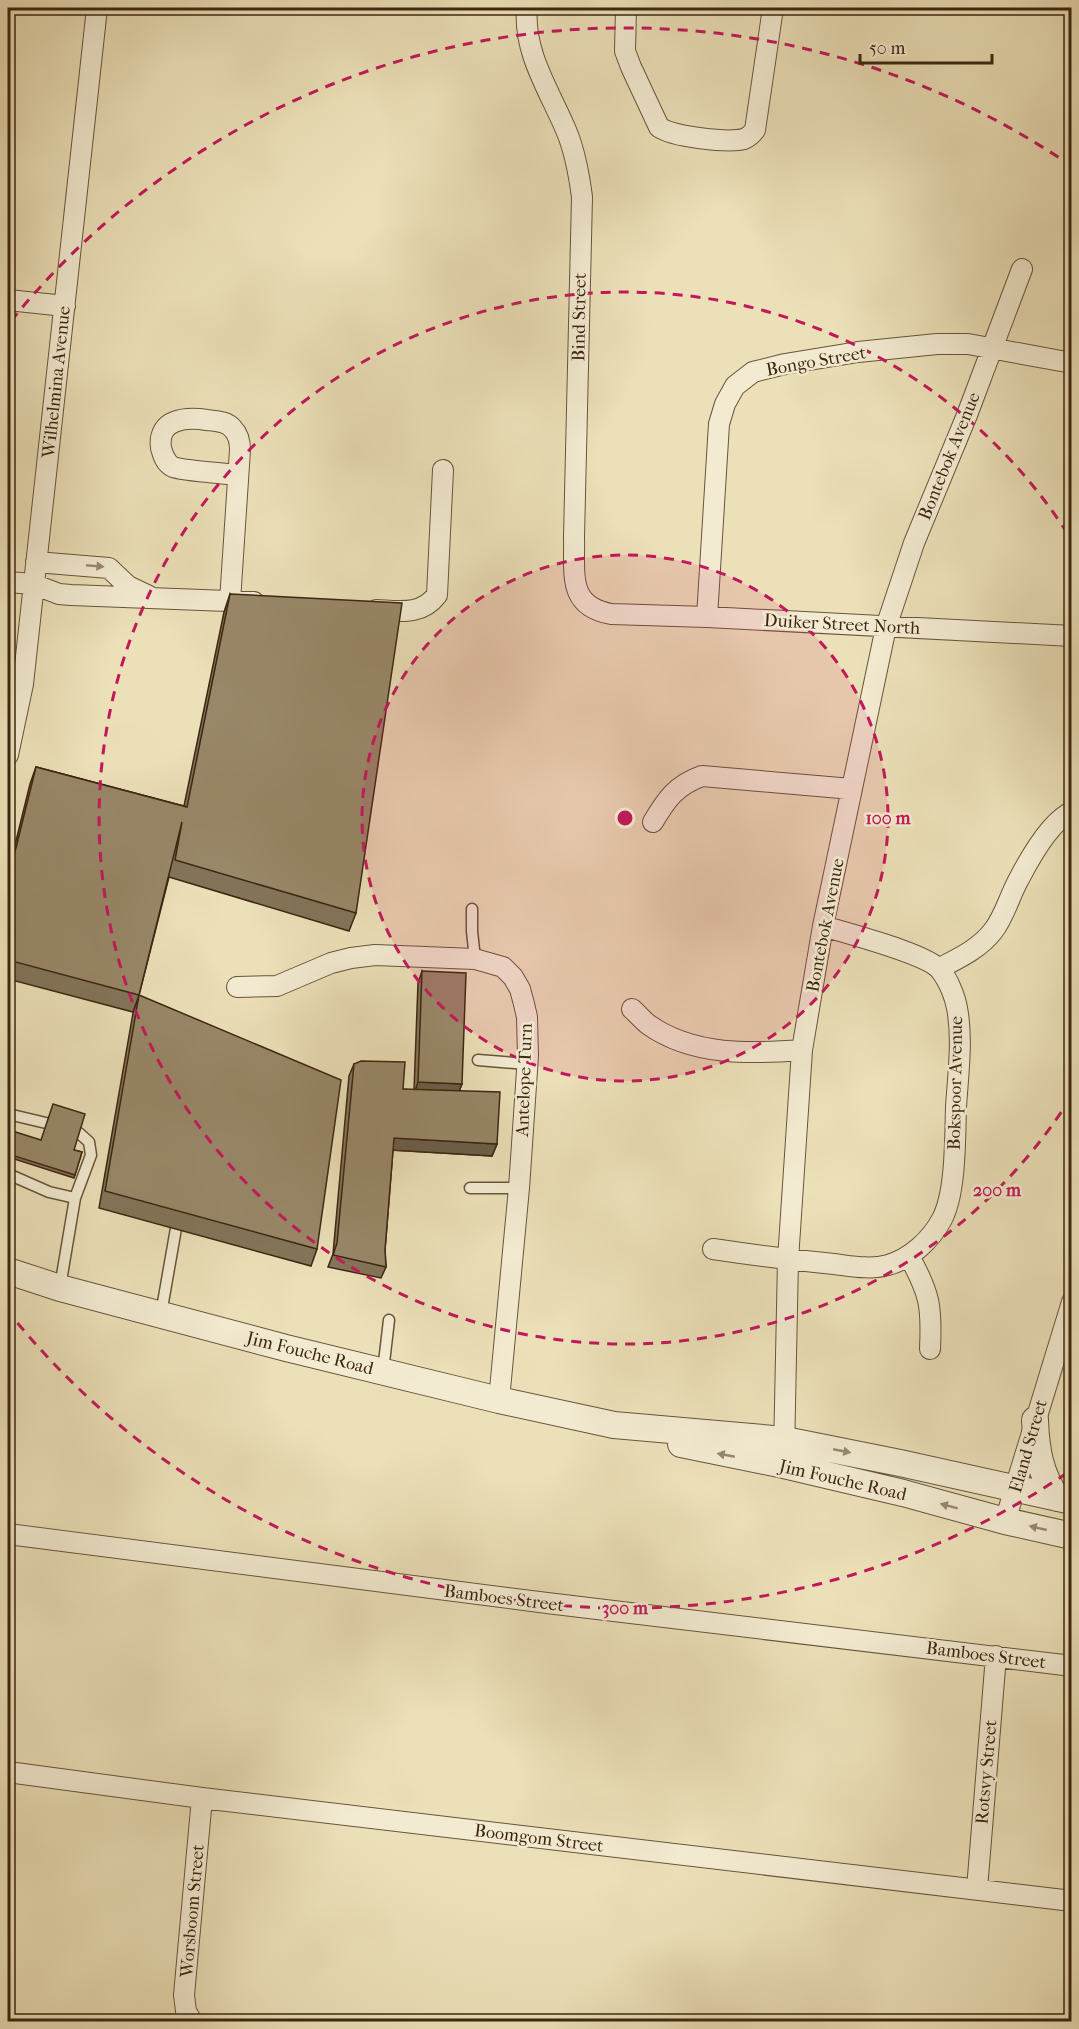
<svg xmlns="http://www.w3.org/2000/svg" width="1079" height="2029" font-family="'IM FELL French Canon',serif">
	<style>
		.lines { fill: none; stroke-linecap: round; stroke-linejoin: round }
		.service-casing { stroke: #68543b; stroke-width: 13 }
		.minor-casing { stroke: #68543b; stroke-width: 22 }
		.tertiary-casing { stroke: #68543b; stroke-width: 28 }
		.service { stroke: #f3ebd1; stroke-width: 10 }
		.minor { stroke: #f3ebd1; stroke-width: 20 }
		.tertiary { stroke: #f3ebd1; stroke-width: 26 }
		.wall { fill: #837459; stroke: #3c2611; stroke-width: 1.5 }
		.shaded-wall { fill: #6a5e49; stroke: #3c2611; stroke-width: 1.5 }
		.building { fill: #988768; stroke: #3c2611; stroke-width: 1.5 }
		.oneway { fill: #988871 }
		.ring { fill: none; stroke: #c2185b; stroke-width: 3; stroke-dasharray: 10 8 }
		.labels { text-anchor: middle; stroke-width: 5; stroke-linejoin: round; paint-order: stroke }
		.street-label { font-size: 18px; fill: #3c2611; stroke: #f3ebd1 }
		.centre { fill: #c2185b; stroke: #f3ebd1; stroke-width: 3 }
		.ring-label { font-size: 18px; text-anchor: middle; font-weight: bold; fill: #c2185b; stroke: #f3ebd1; stroke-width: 5; stroke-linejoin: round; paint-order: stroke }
	</style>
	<rect width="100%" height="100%" fill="#ece0b8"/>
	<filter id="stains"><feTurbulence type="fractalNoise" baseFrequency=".00333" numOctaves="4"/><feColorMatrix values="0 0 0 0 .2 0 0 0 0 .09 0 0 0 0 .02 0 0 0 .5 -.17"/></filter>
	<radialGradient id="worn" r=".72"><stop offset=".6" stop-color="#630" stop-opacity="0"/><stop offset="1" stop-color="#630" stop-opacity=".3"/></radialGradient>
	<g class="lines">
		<g class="service-casing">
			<path id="service" d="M472 909V931L475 959
				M478 1060 527 1064
				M8 1114 46 1123
				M8 1174 49 1192 75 1198 60 1287
				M470 1188H519
				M75 1198 91 1155 89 1142 79 1133
				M161 1314 178 1217
				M383 1371 389 1320"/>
		</g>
		<g class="minor-casing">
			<path id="minor" d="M527 8C523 52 549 90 566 130 575 151 579 174 582 197L574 537C575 574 567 606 611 614L707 617 1072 636
				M626 8 625 51 631 67 659 127C673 137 728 143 744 139 749 137 752 134 755 130L773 8
				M8 300 65 306
				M36 562 109 568 128 586 149 596
				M8 582 33 584 59 594 71 595 254 602
				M230 601 240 450C240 442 239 435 233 429 227 421 216 421 207 420 187 417 157 418 161 448 163 455 165 463 173 467 183 471 224 473 238 475
				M376 610C399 611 421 616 437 595L443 470
				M707 617 719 424 725 404 735 386 753 372 785 364 858 352 937 344H968L1072 363
				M8 755 23 684 97 8
				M653 822C666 800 676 785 702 776L852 789
				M940 968C959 958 979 949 993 931 1005 916 1010 894 1020 877 1030 858 1051 820 1072 812
				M237 987 277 986 331 963 351 958 375 955 475 959 503 967 513 977 520 989 524 1004 527 1017 528 1056 519 1188 499 1400
				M632 1009C638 1014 643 1021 649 1025 693 1056 751 1054 802 1050
				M713 1249C753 1255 793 1260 834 1264 851 1266 871 1270 888 1265 910 1259 931 1240 942 1219 956 1193 955 1138 956 1107 958 1075 963 1040 957 1008 955 996 948 980 941 971 929 954 845 933 823 926
				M909 1256C930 1294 932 1306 930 1349
				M784 1453 788 1260 802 1050 823 926 886 627 914 543 967 415 1022 269
				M1005 1521 1072 1302
				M8 1534 547 1603 1072 1666
				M8 1772 202 1798 1072 1901
				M977 1889 996 1656
				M192 2022 186 2011 184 1995 202 1798"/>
		</g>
		<g class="tertiary-casing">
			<path id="tertiary" d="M8 1271 60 1288 286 1348 499 1400 614 1425 785 1440 900 1463 1072 1501
				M1035 1420C1036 1449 1040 1474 1057 1498
				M681 1444 784 1465 903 1493 1005 1521 1072 1536"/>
		</g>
		<use href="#service" class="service"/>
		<use href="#minor" class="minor"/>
		<use href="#tertiary" class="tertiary"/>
	</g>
	<path class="wall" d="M230 594 356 913 349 931 169 877 139 995 133 1012 8 979V873L30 784 36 767 184 806 224 612Z
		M422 971 462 1084 459 1091 497 1144 492 1156 393 1150 385 1250 386 1267 381 1278 328 1267 333 1254 349 1076 354 1064 403 1089 414 1090 418 983Z
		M139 995 317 1249 311 1266 99 1208 133 1013Z
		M8 1134 74 1150 82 1152 74 1178 8 1157Z"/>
	<path class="shaded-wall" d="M418 1082 462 1084 457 1096 414 1094Z
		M394 1138 497 1144 492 1156 390 1150Z"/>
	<path class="building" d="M230 594 402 603 356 913 175 860 182 822 139 995 8 960V880L36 767 187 807Z
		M422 971 466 973 462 1084 418 1082Z
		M139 995 341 1080 317 1249 105 1191Z
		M361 1061 405 1062 403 1089 500 1092 497 1144 394 1138 385 1250 386 1267 333 1255 337 1243 354 1064Z
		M53 1104 85 1114 74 1150 82 1152 75 1175 8 1154V1135L9 1130 41 1140Z"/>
	<defs><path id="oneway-solid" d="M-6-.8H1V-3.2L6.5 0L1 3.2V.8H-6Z" transform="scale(1.5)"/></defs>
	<g class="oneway">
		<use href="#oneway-solid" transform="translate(95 566) rotate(5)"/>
		<use href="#oneway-solid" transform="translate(842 1451) rotate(11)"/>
		<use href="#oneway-solid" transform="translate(726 1455) rotate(-169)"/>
		<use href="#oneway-solid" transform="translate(949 1506) rotate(-165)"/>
		<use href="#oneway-solid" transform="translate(1038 1528) rotate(-167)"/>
	</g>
	<circle cx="625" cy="818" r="263" fill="#c2185b" fill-opacity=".12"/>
	<g class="ring">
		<circle cx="625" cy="818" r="263"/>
		<path d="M1071 1097A526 526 0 1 1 1071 539"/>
		<path d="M1067 1473A790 790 0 0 1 11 1315M11 321A790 790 0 0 1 1067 163"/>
	</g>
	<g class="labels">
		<g class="street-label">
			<text transform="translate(579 317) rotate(-89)" y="6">Bind Street</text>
			<text transform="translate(816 361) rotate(-10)" y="6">Bongo Street</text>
			<text transform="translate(56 382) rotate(-84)" y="6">Wilhelmina Avenue</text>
			<text transform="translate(949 456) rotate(-68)" y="6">Bontebok Avenue</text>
			<text transform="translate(842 624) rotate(3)" y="6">Duiker Street North</text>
			<text transform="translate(825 925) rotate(-79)" y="6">Bontebok Avenue</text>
			<text transform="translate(524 1080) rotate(-88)" y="6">Antelope Turn</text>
			<text transform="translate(955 1083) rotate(-89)" y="6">Bokspoor Avenue</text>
			<text transform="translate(310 1353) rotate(14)" y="6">Jim Fouche Road</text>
			<text transform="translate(1028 1446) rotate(-74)" y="6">Eland Street</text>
			<text transform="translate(843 1480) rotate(13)" y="6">Jim Fouche Road</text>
			<text transform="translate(504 1598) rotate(7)" y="6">Bamboes Street</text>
			<text transform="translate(986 1655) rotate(7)" y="6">Bamboes Street</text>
			<text transform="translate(986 1772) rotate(-85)" y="6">Rotsvy Street</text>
			<text transform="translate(539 1838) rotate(7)" y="6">Boomgom Street</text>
			<text transform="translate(192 1911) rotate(-85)" y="6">Worsboom Street</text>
		</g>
	</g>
	<circle cx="625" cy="818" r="9" class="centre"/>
	<g class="ring-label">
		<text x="888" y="824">100 m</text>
		<text x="997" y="1196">200 m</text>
		<text x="625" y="1614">300 m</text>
	</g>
	<rect width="1079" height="2029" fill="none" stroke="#ece0b8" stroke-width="30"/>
	<rect x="9" y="9" width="1061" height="2011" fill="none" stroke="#3c2611" stroke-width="3"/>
	<rect x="15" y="15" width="1049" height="1999" fill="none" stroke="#3c2611" stroke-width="1.5"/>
	<path d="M860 54v9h132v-9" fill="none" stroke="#3c2611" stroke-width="3"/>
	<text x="869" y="54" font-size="18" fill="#3c2611" stroke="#f3ebd1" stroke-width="4.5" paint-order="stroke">50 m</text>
	<rect width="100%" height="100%" filter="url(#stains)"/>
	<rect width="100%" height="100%" fill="url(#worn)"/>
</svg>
